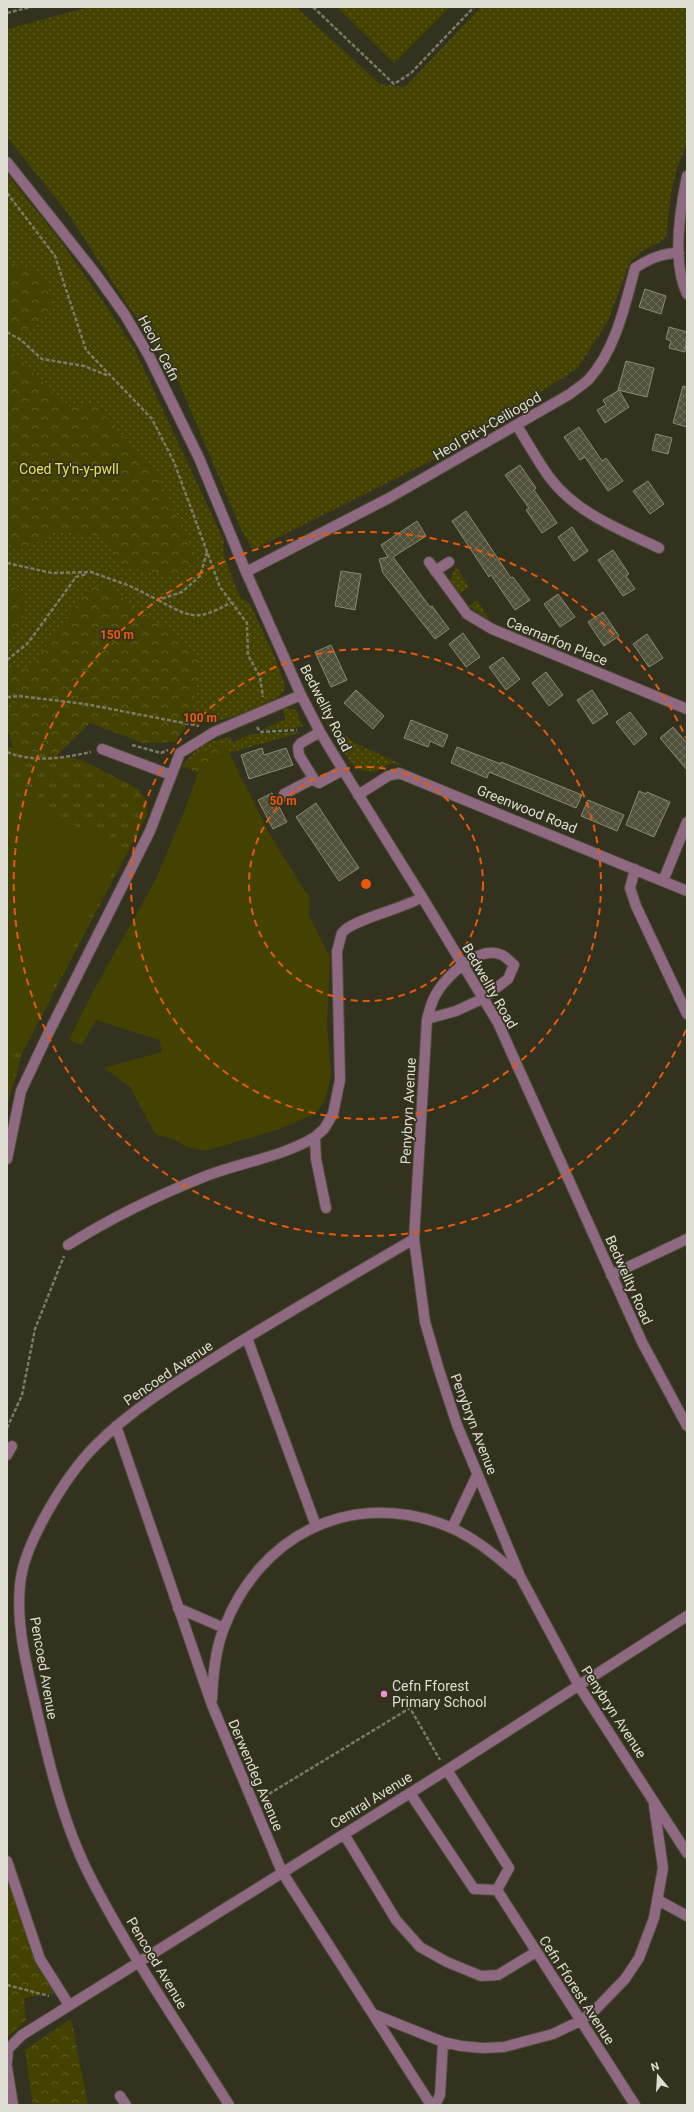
<svg xmlns="http://www.w3.org/2000/svg" width="694" height="2112" font-family="Roboto,sans-serif">
	<style>
		.grass { fill: url(#grass-dots) }
		.forest { fill: url(#forest-crowns) }
		.park { fill: url(#park-tufts) }
		.garden { fill: #444201 }
		.building { fill: url(#building-cross-hatch); stroke: #898972 }
		.lines { fill: none; stroke-linecap: round; stroke-linejoin: round }
		.minor-casing { stroke: #4e4e3b; stroke-width: 12 }
		.path { stroke: #7a7a69; stroke-width: 2.5; stroke-dasharray: 4 2; stroke-linecap: butt }
		.minor { stroke: #8e6981; stroke-width: 10 }
		.ring { fill: none; stroke: #e8590c; stroke-width: 2; stroke-dasharray: 7 5 }
		.poi-dot { fill: #f491d4; stroke: #33321e; stroke-width: 1.5 }
		.labels { text-anchor: middle; stroke-width: 3.5; stroke-linejoin: round; paint-order: stroke }
		.street-label { font-size: 14px; fill: #ddded1; stroke: #33321e }
		.park-label { font-size: 14px; fill: #e6e255; stroke: #33321e }
		.poi-label { font-size: 14px; fill: #ddded1; stroke: #33321e; text-anchor: start }
		.centre { fill: #e8590c; stroke: #33321e; stroke-width: 2 }
		.ring-label { font-size: 12px; text-anchor: middle; font-weight: bold; fill: #e8590c; stroke: #33321e; stroke-width: 3.5; stroke-linejoin: round; paint-order: stroke }
	</style>
	<defs>
		<pattern id="grass-dots" width="8" height="8" patternUnits="userSpaceOnUse"><rect width="8" height="8" fill="#444201"/><path d="M2 2h.1M6 6h.1" fill="none" stroke="#5f5d25" stroke-width="1.8" stroke-linecap="round"/></pattern>
		<pattern id="forest-crowns" width="20" height="18" patternUnits="userSpaceOnUse"><rect width="20" height="18" fill="#444201"/><path d="M2 6a3 3 0 1 1 6 0M12 15a3 3 0 1 1 6 0" fill="none" stroke="#5f5d25"/></pattern>
		<pattern id="park-tufts" width="24" height="20" patternUnits="userSpaceOnUse"><rect width="24" height="20" fill="#444201"/><path d="M3 7l-1-3M5 7V3M7 7l1-3M15 17l-1-3M17 17v-4M19 17l1-3" fill="none" stroke="#5f5d25"/></pattern>
		<pattern id="building-cross-hatch" width="8" height="8" patternUnits="userSpaceOnUse"><rect width="8" height="8" fill="#52523c"/><path d="M0 0l8 8M0 8l8-8" fill="none" stroke="#6a6a57"/></pattern>
	</defs>
	<rect width="100%" height="100%" fill="#33321e"/>
	<path class="grass" d="M89 7H296L380 84 405 87 481 7H687V144L678 165 671 193 666 237 660 242 642 251 630 262 608 321 577 369 429 462 253 550 241 529 180 385 67 212 7 137V29Z
		M337 7H450L394 63Z
		M7 174 60 240 113 316 135 350 224 541 223 553 240 597 250 604 273 653 285 684 284 692 278 697C249 710 223 727 190 720L201 665 89 588 30 668 7 669V642L23 620 22 591 7 585V544L24 550 57 531 105 537 122 568 68 406 7 347V339L36 325 25 266 7 263Z
		M456 566 469 587 459 594 450 581Z
		M477 600 490 621 469 606Z
		M21 690 7 719V691Z
		M288 708 296 710 303 726 289 729 262 730 286 719 282 709Z
		M325 720 355 743 403 765 390 764 374 772 366 771 355 767 350 762Z
		M302 732 229 753 228 746 200 753 187 768 182 767C201 743 201 744 230 737L233 742 252 734Z"/>
	<path class="forest" d="M7 263 25 266 46 281 53 304 36 325 7 339Z
		M7 347 68 406 95 405 157 473 197 560 176 576 122 568 104 537 57 531 24 550 7 544Z
		M7 585 22 591 23 620 7 642Z
		M105 585 187 644 201 666 190 720 175 742 143 743 90 723 56 756 14 748C1 720 10 716 21 690L7 691V669L30 668 89 588Z
		M218 745 228 746 229 753 211 760 198 773 187 768 200 753Z
		M7 1874 54 1993 24 1998 26 2020 7 2038Z
		M71 2019 88 2105H33L25 2050Z"/>
	<path class="park" d="M7 747 82 760 138 789 146 800 147 815 23 1051 7 1106Z"/>
	<path class="garden" d="M229 753 270 835 310 899 309 915 330 957 327 1024 331 1076 325 1100 316 1113 280 1129 205 1151 187 1147 171 1138 156 1135 130 1087 104 1068 162 1052 159 1040 96 1020 82 1045 69 1040 90 997 155 881 184 812 198 773 211 760Z
		M7 791 123 850 21 1049 7 1042Z"/>
	<path class="building" d="M645 289 666 296 661 314 639 307Z
		M669 327 687 332 685 352 669 348 671 341 666 339Z
		M626 361 654 368 647 397 618 390Z
		M683 386 687 387V427L673 423Z
		M619 390 629 407 605 423 597 410 606 405 603 400Z
		M579 427 602 461 606 458 623 481 608 491 585 457 580 460 564 437Z
		M656 434 672 438 668 454 652 450Z
		M520 465 536 488 534 490 557 523 542 533 526 510 529 508 505 475Z
		M648 481 664 504 650 514 633 491Z
		M466 511 511 578 513 577 530 600 515 610 491 575 489 577 452 521Z
		M417 521 426 536 393 557 430 607 432 606 449 629 435 639 383 573 379 559 388 557 381 545Z
		M572 527 588 551 574 561 558 537Z
		M613 550 629 574 626 576 635 589 623 596 598 560Z
		M341 571 361 574 355 610 335 606Z
		M558 594 575 617 560 627 544 604Z
		M603 612 619 636 604 646 588 622Z
		M463 633 480 657 466 667 449 644Z
		M647 634 663 658 649 667 633 644Z
		M331 645 347 680 331 687 315 652Z
		M503 657 520 679 506 690 489 667Z
		M546 672 563 695 549 706 532 683Z
		M356 690 384 716 373 729 344 703Z
		M592 690 608 714 593 724 577 700Z
		M630 712 647 734 634 745 616 722Z
		M411 720 448 735 443 747 430 741 428 747 404 738Z
		M673 727 687 743V770L660 738Z
		M457 747 501 764V762L582 795 576 808 489 772 487 778 451 763Z
		M262 748 264 755 286 748 293 765 249 779 241 755Z
		M639 791 646 794 647 792 670 802 654 837 626 825Z
		M272 793 287 822 273 829 258 800Z
		M588 800 624 815 617 831 581 816Z
		M316 803 359 868 339 881 296 817Z"/>
	<g class="lines">
		<g class="minor-casing">
			<path id="minor" d="M7 162 95 273 125 315 149 356 199 458 246 572 301 695 320 732 343 770 422 897 498 1023 642 1342 687 1426
				M687 176C680 209 672 263 687 294
				M517 426C528 443 538 462 550 478 576 513 621 530 659 548
				M429 562 467 614 492 629 687 709
				M435 571 449 562
				M246 572 389 498 570 394C576 389 583 385 589 379 616 349 625 305 635 268 649 259 662 253 679 253
				M320 732 301 743 298 747 299 755 315 781 319 783 343 770
				M102 749 171 775
				M284 794 313 779
				M358 795 388 776 399 773 687 891
				M635 869 630 888 636 906 687 1014
				M663 881 687 822
				M427 1019 456 1011 482 999 508 979 514 965C511 962 506 957 502 955 479 944 443 978 434 998 431 1004 429 1012 427 1019L414 1239 425 1322 439 1370 457 1425 520 1576 579 1686 687 1853
				M7 1159 21 1091 46 1038 150 831 180 753 214 732 301 695
				M326 1208 316 1159 315 1137 324 1129 333 1114 340 1080 337 951C339 946 340 938 342 933 350 920 406 908 422 897
				M68 1245C111 1218 158 1195 206 1176 242 1162 282 1157 315 1137
				M611 1275 687 1239
				M247 1338 316 1526
				M116 1426 212 1705 282 1872 431 2105
				M7 1455 12 1446
				M452 1528 477 1475
				M178 1608 224 1628
				M212 1699C213 1675 215 1650 224 1628 259 1537 346 1491 439 1523 469 1533 494 1554 517 1574
				M410 1793 474 1889 497 1890 509 1868 447 1770
				M344 1834 396 1920 420 1947 447 1962 481 1976 498 1975 536 1952
				M7 1861 40 1959 69 2005
				M497 1890 635 2105
				M658 1900 687 1916
				M373 2014 443 2042 461 2046 483 2048 504 2047 553 2034 580 2021 595 2010 625 1979 639 1958 654 1918 663 1868 654 1805
				M7 2062 8 2049 22 2035 447 1770 687 1616
				M7 2067 13 2105
				M120 2096 126 2105
				M229 2105C184 2033 135 1962 95 1886 65 1831 50 1768 36 1707 27 1667 16 1626 20 1585 23 1544 67 1474 96 1445 134 1407 181 1379 227 1350 288 1312 351 1276 414 1239
				M435 2105 440 2095 443 2042"/>
		</g>
		<path class="path" d="M313 7 394 84 411 73 474 7
			M7 13 31 7
			M7 193 55 256 86 350 152 419 174 462 220 587 247 623 248 655 260 677 263 697
			M7 332 21 340 42 359 84 366 109 376
			M7 563 52 573 91 572 130 586 158 600 182 592 200 576 207 552
			M158 600C193 619 197 621 232 602
			M7 660 28 643 76 577 87 574
			M7 697 19 696 85 704 199 726
			M257 727 260 732 297 730
			M132 745 161 753 168 750
			M7 752C34 763 63 758 91 752
			M7 1428 22 1395 35 1329 64 1256
			M264 1797 410 1708 440 1760
			M7 1985 49 1996"/>
		<use href="#minor" class="minor"/>
	</g>
	<g class="ring">
		<circle cx="366" cy="884" r="117"/>
		<circle cx="366" cy="884" r="235"/>
		<path d="M686 1030A352 352 0 1 1 686 738"/>
	</g>
	<circle class="poi-dot" cx="384" cy="1694" r="4"/>
	<g class="labels">
		<g class="street-label">
			<text transform="translate(159 348) rotate(62)" y="5">Heol y Cefn</text>
			<text transform="translate(487 426) rotate(-30)" y="5">Heol Pit-y-Ceiliogod</text>
			<text transform="translate(557 641) rotate(22)" y="5">Caernarfon Place</text>
			<text transform="translate(326 708) rotate(63)" y="5">Bedwellty Road</text>
			<text transform="translate(527 809) rotate(22)" y="5">Greenwood Road</text>
			<text transform="translate(490 986) rotate(60)" y="5">Bedwellty Road</text>
			<text transform="translate(408 1111) rotate(-87)" y="5">Penybryn Avenue</text>
			<text transform="translate(629 1280) rotate(66)" y="5">Bedwellty Road</text>
			<text transform="translate(168 1373) rotate(-34)" y="5">Pencoed Avenue</text>
			<text transform="translate(474 1424) rotate(69)" y="5">Penybryn Avenue</text>
			<text transform="translate(44 1668) rotate(80)" y="5">Pencoed Avenue</text>
			<text transform="translate(614 1712) rotate(57)" y="5">Penybryn Avenue</text>
			<text transform="translate(256 1775) rotate(67)" y="5">Derwendeg Avenue</text>
			<text transform="translate(371 1800) rotate(-32)" y="5">Central Avenue</text>
			<text transform="translate(157 1963) rotate(59)" y="5">Pencoed Avenue</text>
			<text transform="translate(577 1990) rotate(57)" y="5">Cefn Fforest Avenue</text>
		</g>
		<g class="park-label">
			<text x="69" y="474">Coed Ty'n-y-pwll</text>
		</g>
		<g class="poi-label">
			<text x="392" y="1691">Cefn Fforest<tspan x="392" dy="16">Primary School</tspan></text>
		</g>
	</g>
	<circle cx="366" cy="884" r="6" class="centre"/>
	<g class="ring-label">
		<text x="117" y="639">150 m</text>
		<text x="200" y="722">100 m</text>
		<text x="283" y="805">50 m</text>
	</g>
	<rect width="694" height="2112" fill="none" stroke="#ddded1" stroke-width="16"/>
	<g transform="translate(658 2076) rotate(342)" stroke="#33321e" stroke-width="3" paint-order="stroke">
	<path d="M0-3L7 15L0 10L-7 15Z" fill="#ddded1"/>
	<text y="-6" font-size="11" font-weight="bold" text-anchor="middle" fill="#ddded1">N</text>
	</g>
</svg>
